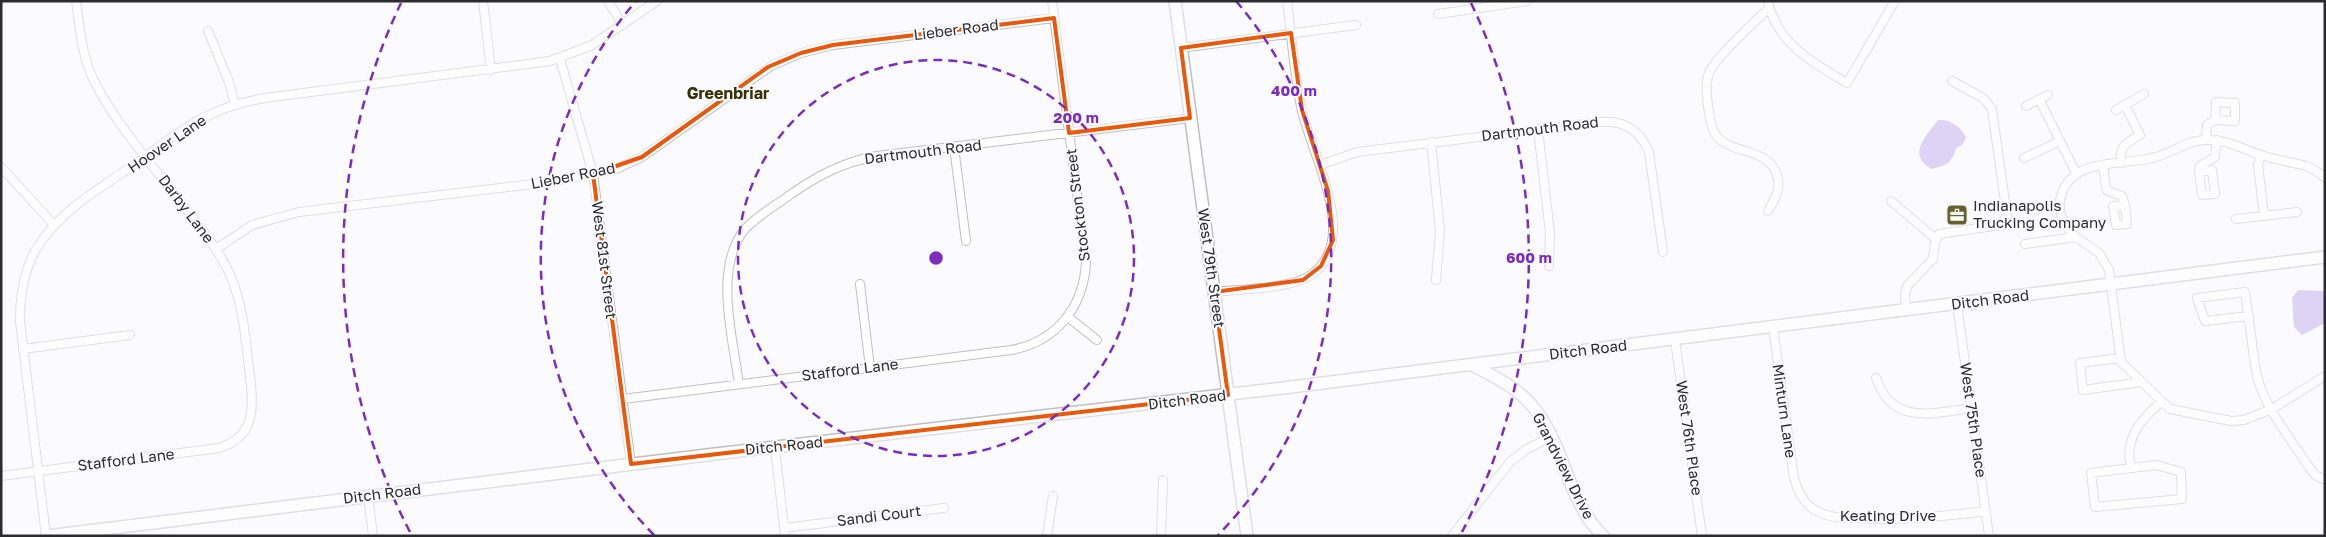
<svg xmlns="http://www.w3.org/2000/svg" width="2326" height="537" font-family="'Golos Text',sans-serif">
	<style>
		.water { fill: #baa4ec }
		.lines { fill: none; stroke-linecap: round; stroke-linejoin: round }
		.street-casing { stroke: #bfbec4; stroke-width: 10 }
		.secondary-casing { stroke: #bfbec4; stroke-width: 14 }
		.street { stroke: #fff; stroke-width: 8 }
		.secondary { stroke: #fff; stroke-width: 11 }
		.marked { fill: none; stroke: #e8590c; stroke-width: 4; stroke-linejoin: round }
		.ring { fill: none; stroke: #7b2cbf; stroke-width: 2.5; stroke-dasharray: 9 6 }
		.labels { text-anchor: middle; stroke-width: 4; stroke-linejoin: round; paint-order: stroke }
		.street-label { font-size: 15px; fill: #2c2b2e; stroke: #fbfafe }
		.poi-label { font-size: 15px; fill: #2c2b2e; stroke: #fbfafe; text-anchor: start }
		.neighbourhood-label { font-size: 16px; font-weight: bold; fill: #373005; stroke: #fbfafe }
		.centre { fill: #7b2cbf; stroke: #fbfafe; stroke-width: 2.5 }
		.ring-label { font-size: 15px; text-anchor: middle; font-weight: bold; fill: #7b2cbf; stroke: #fbfafe; stroke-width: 4; stroke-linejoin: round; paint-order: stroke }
	</style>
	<rect width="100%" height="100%" fill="#fbfafe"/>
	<path class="water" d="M1938 120C1950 119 1962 127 1966 138L1962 145 1956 148C1952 163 1947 165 1932 169 1906 155 1926 136 1938 120Z
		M2298 290 2325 291V323L2302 335 2294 327 2292 298Z"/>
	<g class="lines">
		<g class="street-casing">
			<path id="street" d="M483 1 491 70
				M608 1 623 25
				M1768 1C1777 44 1813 63 1847 83L1895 1
				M1438 14 1528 1
				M208 31 229 82 235 105
				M1181 48 1356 25
				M560 59 593 174 631 464
				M2039 99 2076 173
				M2216 102 2235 103V121L2215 120Z
				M2026 106 2048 95
				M2116 110 2144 94
				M1538 129 1550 233 1549 266
				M2206 140 2207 125 2215 120
				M1431 142 1440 230 1436 280
				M954 147 966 241
				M2261 155 2258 165 2264 216
				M2024 158 2060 141
				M2121 163C2119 146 2126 143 2140 135L2125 105
				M1320 165 1357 152 1601 122C1624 120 1640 131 1649 152L1663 252
				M2103 165 2106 188 2108 191 2122 196 2125 205
				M1 167 54 225
				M2212 170 2215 194 2202 195 2199 172Z
				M2199 172 2200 166 2215 157 2217 140
				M1891 201 1936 239
				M2125 205 2127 224 2116 225 2113 206Z
				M1768 211C1776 198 1782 187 1776 172 1765 147 1731 155 1716 135 1710 127 1710 116 1708 106 1707 93 1704 81 1711 69 1722 51 1753 24 1769 8
				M2236 219 2297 212
				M2076 237C2066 228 2058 215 2060 201 2067 157 2119 166 2152 158 2171 154 2187 140 2206 140 2226 139 2243 149 2261 155 2276 160 2291 162 2306 166 2313 169 2320 173 2325 178
				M2025 244 2076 237 2099 253 2109 270 2121 362 2170 409 2231 421 2244 420 2272 409 2325 376
				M216 249 252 225 299 212 549 182 616 169 642 157 771 66 801 53 833 45 1054 18
				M860 284 870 368
				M1214 292C1240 289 1291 289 1311 275 1361 240 1312 156 1302 111 1294 75 1292 38 1287 1
				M1957 304 1989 536
				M1906 311 1905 293 1908 285 1933 259 1935 242 1939 234 2000 225 2007 216 1992 109 1983 98 1952 81
				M2249 316 2205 321 2197 298 2245 292 2255 365C2259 401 2288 435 2307 464L2315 475 2325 480
				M1068 317 1097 340
				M1773 327 1794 478C1798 493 1805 507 1821 513 1832 518 1846 518 1859 518 1902 521 1943 516 1986 511
				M1675 340 1702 536
				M23 349 130 335
				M2121 358 2080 363 2083 390 2142 382
				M1876 378C1892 426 1933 413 1972 408
				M739 384C733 339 713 267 745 229 757 216 773 207 787 197 815 177 842 162 877 156L1190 118
				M623 399 1011 350C1056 342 1084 307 1086 262L1052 1
				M775 448 785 536
				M2156 465 2181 472 2182 499 2095 507 2091 473Z
				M2131 468C2124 439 2140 420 2161 402
				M1 476 219 448C255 437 254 408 250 377 246 344 244 308 231 277 221 253 205 234 190 214 158 172 121 131 96 85 82 59 80 30 76 1
				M368 496 373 536
				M784 528 944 508
				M46 536 20 321C20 296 23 273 35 251 58 211 101 188 138 162 162 145 186 125 214 113 231 105 248 101 265 98L550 61 592 45 657 1
				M1047 536 1053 496
				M1161 536 1163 480
				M1452 536 1510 462 1527 449 1551 437"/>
		</g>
		<g class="secondary-casing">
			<path id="secondary" d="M1175 1 1247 536
				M1472 365C1495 377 1518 388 1534 408 1565 446 1567 501 1603 536
				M47 536 715 454 1291 387 2325 257"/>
		</g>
		<use href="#street" class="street"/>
		<use href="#secondary" class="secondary"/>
	</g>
	<path d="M0 0H2326V537H0ZM1054 18 1069 133 1190 118 1181 48 1291 33 1302 110 1328 191 1333 240 1321 266 1303 280 1214 292 1228 395 631 464 593 174 642 157 768 67 801 53 833 45Z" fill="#fbfafe" fill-opacity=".55" fill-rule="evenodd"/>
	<path class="marked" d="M1054 18 1069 133 1190 118 1181 48 1291 33 1302 110 1328 191 1333 240 1321 266 1303 280 1214 292 1228 395 631 464 593 174 642 157 768 67 801 53 833 45Z"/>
	<g class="ring">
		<circle cx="936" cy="258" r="198"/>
		<path d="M654 535A395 395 0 0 1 636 1M1236 1A395 395 0 0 1 1218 535"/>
		<path d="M410 532A593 593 0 0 1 401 3M1471 3A593 593 0 0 1 1462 532"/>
	</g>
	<defs>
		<g id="office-square" transform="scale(1.125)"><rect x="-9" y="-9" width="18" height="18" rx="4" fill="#675f2c" stroke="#fbfafe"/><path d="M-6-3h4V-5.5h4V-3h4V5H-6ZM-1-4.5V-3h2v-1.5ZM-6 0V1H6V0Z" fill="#fff"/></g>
	</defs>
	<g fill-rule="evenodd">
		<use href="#office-square" x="1957" y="215"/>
	</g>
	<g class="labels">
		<g class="street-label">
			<text transform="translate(956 30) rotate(-7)" y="5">Lieber Road</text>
			<text transform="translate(1540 129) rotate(-7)" y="5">Dartmouth Road</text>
			<text transform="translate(167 144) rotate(-34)" y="5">Hoover Lane</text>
			<text transform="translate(923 152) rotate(-7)" y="5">Dartmouth Road</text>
			<text transform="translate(573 176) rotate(-11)" y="5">Lieber Road</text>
			<text transform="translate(1078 205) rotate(-97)" y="5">Stockton Street</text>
			<text transform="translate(186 209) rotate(53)" y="5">Darby Lane</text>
			<text transform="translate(604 260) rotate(83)" y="5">West 81st Street</text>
			<text transform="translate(1211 268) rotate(82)" y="5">West 79th Street</text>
			<text transform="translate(1990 300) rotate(-7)" y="5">Ditch Road</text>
			<text transform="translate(1588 350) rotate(-7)" y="5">Ditch Road</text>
			<text transform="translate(850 370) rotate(-7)" y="5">Stafford Lane</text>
			<text transform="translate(1187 400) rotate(-7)" y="5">Ditch Road</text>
			<text transform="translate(1784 411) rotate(82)" y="5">Minturn Lane</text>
			<text transform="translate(1973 420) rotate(82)" y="5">West 75th Place</text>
			<text transform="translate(1689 438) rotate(82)" y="5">West 76th Place</text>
			<text transform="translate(784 446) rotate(-6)" y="5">Ditch Road</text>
			<text transform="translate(126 460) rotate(-7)" y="5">Stafford Lane</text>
			<text transform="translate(1563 466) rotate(63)" y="5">Grandview Drive</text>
			<text transform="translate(382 494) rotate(-7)" y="5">Ditch Road</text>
			<text transform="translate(879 516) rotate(-7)" y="5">Sandi Court</text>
			<text x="1888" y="521">Keating Drive</text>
		</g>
		<g class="poi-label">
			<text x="1973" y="211">Indianapolis<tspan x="1973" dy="17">Trucking Company</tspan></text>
		</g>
		<g class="neighbourhood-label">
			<text x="728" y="99">Greenbriar</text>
		</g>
	</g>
	<circle cx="936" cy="258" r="8" class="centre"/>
	<g class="ring-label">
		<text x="1294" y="96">400 m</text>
		<text x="1076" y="123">200 m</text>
		<text x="1529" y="263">600 m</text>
	</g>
	<rect width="2326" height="537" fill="none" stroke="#2c2b2e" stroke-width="5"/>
</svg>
